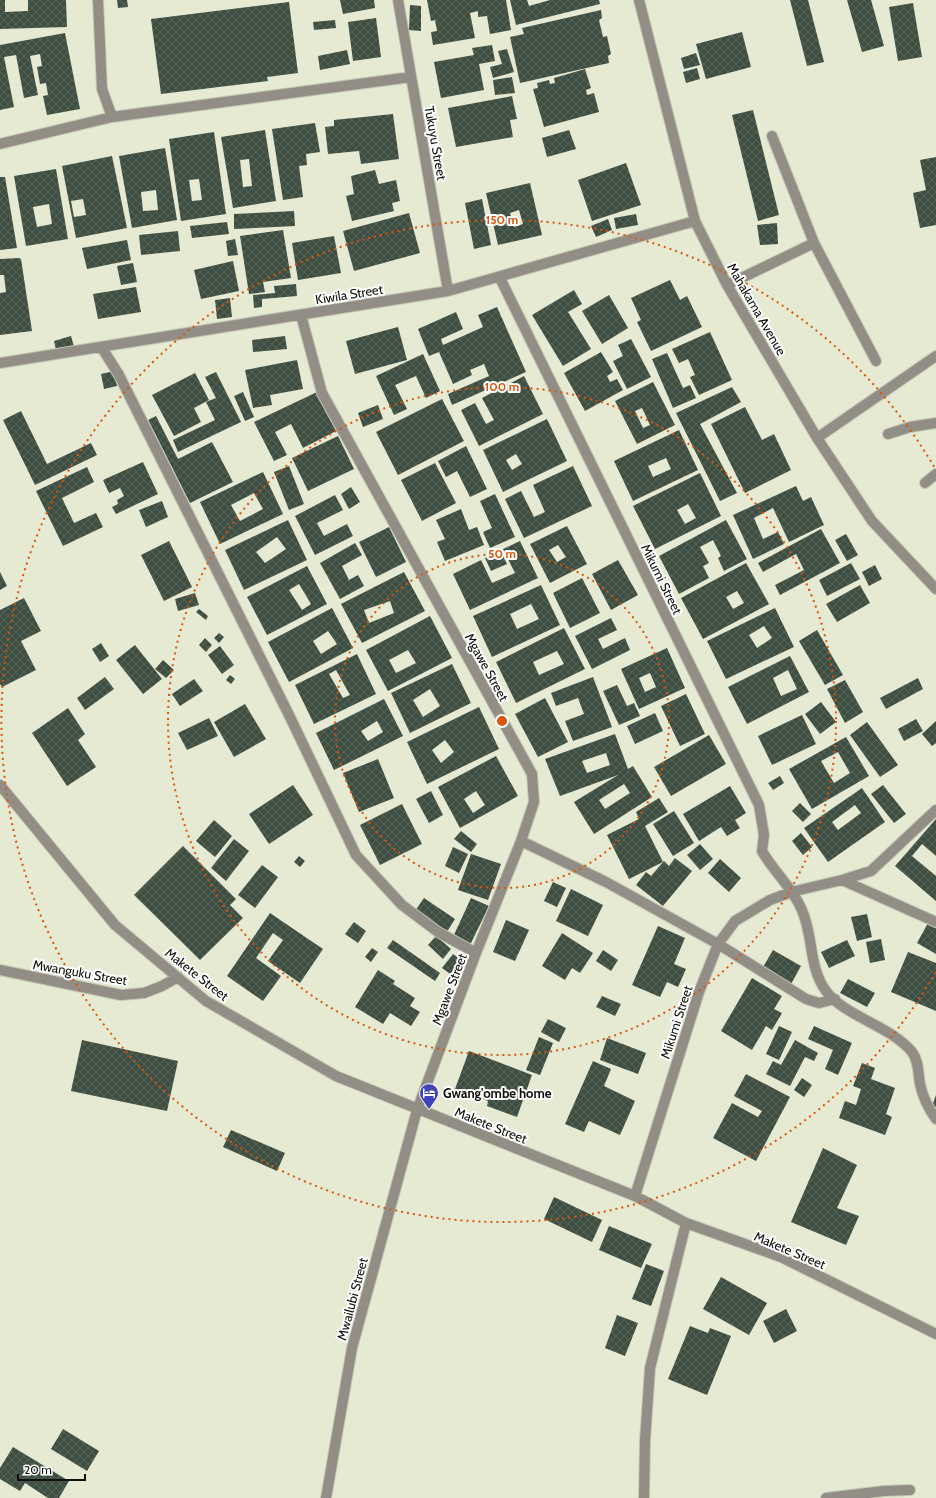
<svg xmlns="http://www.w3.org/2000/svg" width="936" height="1498" font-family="Cabin,sans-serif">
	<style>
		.building { fill: url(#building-cross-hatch); fill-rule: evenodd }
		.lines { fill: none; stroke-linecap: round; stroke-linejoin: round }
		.minor-casing { stroke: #c4c7b3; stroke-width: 12 }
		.minor { stroke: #928e85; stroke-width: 10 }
		.ring { fill: none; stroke: #dd550c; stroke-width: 2; stroke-dasharray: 2 4 }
		.labels { text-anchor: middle; stroke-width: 4; stroke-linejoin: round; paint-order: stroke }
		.street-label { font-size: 13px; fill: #10110a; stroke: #fff }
		.poi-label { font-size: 13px; font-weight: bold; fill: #10110a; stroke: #fff; text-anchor: start }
		.centre { fill: #dd550c; stroke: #fff; stroke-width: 2 }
		.ring-label { font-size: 12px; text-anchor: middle; font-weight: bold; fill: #dd550c; stroke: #fff; stroke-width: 4; stroke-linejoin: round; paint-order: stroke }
	</style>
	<defs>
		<pattern id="building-cross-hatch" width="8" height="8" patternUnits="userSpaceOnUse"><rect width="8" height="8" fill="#3e4e40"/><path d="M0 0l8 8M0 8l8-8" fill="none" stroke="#566358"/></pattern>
	</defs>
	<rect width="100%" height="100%" fill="#e6ead3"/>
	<path class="building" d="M0 0H5V12L28 11V0H66L67 27 0 29Z
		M117 0H127L128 7 118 8Z
		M340 0H374L375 8 343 14Z
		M427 0H506L511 30 490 34 487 16 478 17V11L470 13 475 38 433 45 431 32 437 31 435 20 431 21Z
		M510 0H527L529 6 550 0H599L600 4 516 25Z
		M790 0H808L824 62 807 66Z
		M847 0H871L884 46 862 52Z
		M289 2 298 73 267 77 268 81 161 94 151 19Z
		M913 3 922 57 898 61 889 7Z
		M410 5 421 6V31L409 30Z
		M601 10 602 18 599 20 603 37 607 36 611 54 608 56 609 63 520 83 510 37 524 34 522 28Z
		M376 18 381 57 353 61 348 22Z
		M335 20 336 28 314 30 313 22Z
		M742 32 751 67 706 79 696 44Z
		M65 33 80 109 47 115 43 96 48 95 46 83 40 84 37 67 42 66 40 54 30 56 38 95 24 98 16 55 4 57 14 107 0 110V45Z
		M492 45 495 61 479 64 484 90 441 98 434 62 474 55 472 48Z
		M507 49 514 72 493 78 490 67 502 64 498 51Z
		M347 50 350 64 320 70 318 56Z
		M696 53 700 65 684 69 681 58Z
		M697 68 700 79 686 83 683 72Z
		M585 69 591 88 586 90 587 95 594 93 599 112 544 127 533 89 538 88 537 83 549 80 550 84 555 83 554 78Z
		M512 77 515 93 495 95 493 80Z
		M512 96 517 119 510 120 513 137 456 147 448 108Z
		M753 110 779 215 758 221 732 115Z
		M393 114 399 159 361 164 359 151 328 154 325 127 334 126V120Z
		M315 123 320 152 306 154 307 165 299 166 303 197 283 200 272 129Z
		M265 130 276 201 233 208 221 137ZM249 159 252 186 243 187 240 160Z
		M569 130 576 149 547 157 542 138Z
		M214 132 226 214 181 221 169 139ZM199 179 202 200 192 201 189 180Z
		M165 148 177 220 132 228 119 156ZM156 190 158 210 143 211 141 192Z
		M112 156 127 228 76 238 62 166ZM83 199 86 215 74 217 71 201Z
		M936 157V225L920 228 913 193 926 190 920 160Z
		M626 163 641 205 592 221 578 180Z
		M56 169 68 239 26 246 14 176ZM49 204 52 224 37 227 33 207Z
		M375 170 379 184 396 180 400 201 392 203 394 211 352 221 346 196 354 194 351 176Z
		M0 177H5L17 248 0 250Z
		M530 183 542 235 498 245 486 193ZM519 210 523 224 514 227 510 213Z
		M482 199 491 245 474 249 465 203Z
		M294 211 295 226 234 229V214Z
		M409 213 420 253 354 271 343 231Z
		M636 214 638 225 616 229 614 218Z
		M608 219 612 230 596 237 591 226Z
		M227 222 229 234 192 238 190 226Z
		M777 223 778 244 760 245 757 225Z
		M283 230 291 278 263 282 265 292 249 294 240 236Z
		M178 231 180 251 141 255 139 235Z
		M334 236 341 273 298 280 292 243Z
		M235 239 238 255 228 256 226 241Z
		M127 240 131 260 87 269 82 248Z
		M19 258 21 259 32 331 0 335V293L6 292 4 275H0V259Z
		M233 261 239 291 201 299 194 270Z
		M133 263 137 282 121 285 117 266Z
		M670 280 680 300 687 296 702 327 651 351 637 322 641 320 631 298Z
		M296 284 297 296 262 299V307L254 308 253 295 275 293 274 286Z
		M136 287 141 312 98 319 93 294Z
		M574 290 582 304 568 312 591 349 563 366 532 315Z
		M609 295 628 328 602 344 582 311Z
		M230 298 232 317 217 319 215 300Z
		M497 307 526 372 452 405 448 394 489 376 484 364 470 370 472 375 453 384 439 352 429 356 418 329 456 312 463 329 441 339 443 345 483 327 478 315Z
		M398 327 407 360 355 374 346 341Z
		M710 332 732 380 699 395 690 377 695 375 688 359 679 363 672 349Z
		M71 336 75 350 57 354 54 341Z
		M285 336 287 349 253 352 252 340Z
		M631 339 651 377 627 389 613 361 623 356 618 345Z
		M601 352 613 372 607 376 610 382 617 379 623 390 585 411 564 373Z
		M667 353 683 388 690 385 696 398 673 408 652 359Z
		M423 354 440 391 426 398 416 376 395 385 407 409 394 415 376 376Z
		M297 360 303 389 270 395 272 405 253 408 245 370Z
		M114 371 117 386 104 389 101 374Z
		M216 372 241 422 178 452 173 440 215 420 206 402 216 398 205 377Z
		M195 373 209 400 194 408 201 422 174 436 152 395Z
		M524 376 543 414 479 446 461 410 475 403 486 424 494 420 482 398Z
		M653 382 675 425 637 444 615 401ZM642 408 650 425 643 428 635 411Z
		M732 387 741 402 700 424 737 493 720 501 676 413Z
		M243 392 254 417 245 421 234 396Z
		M317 392 336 431 303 448 291 424 275 432 287 455 274 461 254 422Z
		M442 399 464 441 398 475 376 432Z
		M378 405 383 419 363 427 358 413Z
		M745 407 762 440 774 434 791 470 745 493 711 424Z
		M21 411 47 464 91 443 97 455 35 485 3 420Z
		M156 416 178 459 212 442 233 482 190 503 148 420Z
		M547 419 567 461 503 492 483 450ZM516 454 522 464 512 470 506 460Z
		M679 430 698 470 633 501 614 461ZM666 458 671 469 653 477 648 466Z
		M338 436 354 469 308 491 292 458Z
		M466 446 487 489 470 497 457 471 446 477 438 461Z
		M143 462 158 494 116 514 112 507 118 504 117 500 124 496 120 488 109 493 103 480Z
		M435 463 456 503 422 521 401 480Z
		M289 466 304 504 289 510 274 472Z
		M573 466 592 506 524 538 505 499 521 491 534 517 545 512 533 485Z
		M87 467 94 482 62 498 74 523 96 513 103 527 63 546 36 491Z
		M263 472 283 514 220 544 200 502ZM254 493 263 509 240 521 231 505Z
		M700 473 721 516 655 549 633 506ZM688 504 696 518 685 524 677 510Z
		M796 486 803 501 811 497 824 525 789 542 773 508 754 518 763 539 778 532 784 544 753 559 733 515Z
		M351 487 360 502 349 509 341 494Z
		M495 494 515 537 490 548 483 532 492 528 480 501Z
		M335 495 343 510 317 523 324 536 347 524 353 536 315 555 295 516Z
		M162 501 168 517 146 527 139 510Z
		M461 509 469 530 477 527 484 545 445 561 437 542 445 539 436 520Z
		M288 520 307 560 244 590 225 550ZM277 537 286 549 265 563 256 552Z
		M726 520 747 559 724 571 718 558 721 556 713 540 700 547 709 563 703 566 709 578 679 594 659 556Z
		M567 526 587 564 550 583 530 544ZM558 545 566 557 557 562 549 550Z
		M389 527 406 562 376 577 359 542Z
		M821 529 840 563 780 595 775 585 804 570 796 554 763 572 758 563Z
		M846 534 858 555 847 561 835 540Z
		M169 541 192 587 164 601 141 555Z
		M520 541 538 578 470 610 453 574 481 560 492 583 515 573 503 549Z
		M355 543 362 555 342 566 349 580 358 575 364 586 340 599 320 563Z
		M501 551 507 564 491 571 485 558Z
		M618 560 638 595 611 610 592 574Z
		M746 563 769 604 703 639 681 598ZM737 591 744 603 733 609 726 597Z
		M851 563 860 579 827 596 819 580Z
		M875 565 882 579 869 586 862 572Z
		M307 566 327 604 267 635 247 597ZM299 584 311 604 302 610 289 590Z
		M0 572 7 586 0 590Z
		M404 572 425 611 362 643 341 604ZM390 601 394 613 369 623 364 610Z
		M582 578 600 613 570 628 553 593Z
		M541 585 560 625 492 657 473 616ZM531 604 539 619 517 629 510 614Z
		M860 585 870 603 837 622 826 604Z
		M195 593 199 605 178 611 175 599Z
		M24 598 41 631 21 641 36 670 2 687 0 684V610Z
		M332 608 353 648 289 682 268 642ZM328 631 337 644 321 654 313 641Z
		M775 608 794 647 726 679 707 641ZM764 626 772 638 757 648 749 635Z
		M199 609 208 616 206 620 196 612Z
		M430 616 452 658 388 691 366 650ZM408 650 416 663 396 673 389 660Z
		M611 618 617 630 598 639 603 649 625 638 630 650 592 669 575 636Z
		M564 628 585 669 516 703 496 662ZM557 651 564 664 539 675 533 662Z
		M817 630 843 675 825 685 799 641Z
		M219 633 224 637 219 643 214 638Z
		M205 638 212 645 206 652 199 645Z
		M101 643 109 656 100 662 92 649Z
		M135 645 162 679 143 694 116 660Z
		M220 646 234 665 222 674 208 655Z
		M667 648 685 688 639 709 621 669ZM650 673 656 687 645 692 639 678Z
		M357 654 376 694 314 724 295 685ZM336 670 350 695 343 698 329 674Z
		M790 656 809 692 747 724 728 687ZM788 670 797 689 781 696 773 678Z
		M163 660 174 670 166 678 155 669Z
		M452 664 471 703 410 733 391 693ZM430 689 440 706 423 717 413 700Z
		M230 675 235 679 231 684 226 680Z
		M105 677 114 689 85 710 77 698Z
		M593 677 612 727 573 741 565 721 584 714 578 698 556 706 551 693Z
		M918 678 923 689 886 709 880 698Z
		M194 679 203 691 180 706 172 694Z
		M845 680 863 712 845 723 827 689Z
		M617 685 627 706 634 703 640 716 619 725 603 691Z
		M686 694 705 734 680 746 661 706Z
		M545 698 568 742 538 757 515 714Z
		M384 699 403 736 334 770 316 733ZM377 721 383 732 368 741 361 731Z
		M821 702 836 722 820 734 805 714Z
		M245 704 266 739 234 757 214 722Z
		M479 707 499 749 427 784 407 742ZM445 740 454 752 441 763 432 750Z
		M68 708 85 734 78 740 96 767 67 786 32 733Z
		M655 713 663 731 635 744 627 726Z
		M802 715 816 744 772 765 758 736Z
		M209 718 218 736 187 750 178 733Z
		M916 719 923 731 904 741 898 729Z
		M936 721V743L932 746 922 734Z
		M867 722 898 765 880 777 850 735Z
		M615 734 628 769 633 766 652 797 594 834 574 802 618 775 560 796 545 759ZM606 753 610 765 587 773 582 761ZM624 784 630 793 605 809 599 800Z
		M709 735 726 764 671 796 654 767Z
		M846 737 869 776 812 809 789 769ZM838 752 850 773 834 783 821 761Z
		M496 756 518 796 460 828 438 787ZM476 791 485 805 473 813 464 799Z
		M378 759 394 798 359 812 343 773Z
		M780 776 784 783 773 790 768 783Z
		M293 785 313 815 269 844 249 814Z
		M883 785 906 814 894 823 871 794Z
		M730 786 746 813 735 820 740 828 727 836 721 827 699 841 683 814Z
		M862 788 885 822 828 862 804 828ZM855 805 861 813 838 830 832 822Z
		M431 791 443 815 429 823 416 799Z
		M659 798 668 812 645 826 663 862 629 879 607 835 639 819 636 812Z
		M800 803 811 814 803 822 792 811Z
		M402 804 422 844 380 865 360 825Z
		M674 811 694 843 673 856 653 824Z
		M936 819V856L922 844 912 856 936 876V901L895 866Z
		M214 820 232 836 215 857 196 841Z
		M461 831 477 844 471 852 454 839Z
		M801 833 812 847 803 855 792 841Z
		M234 839 249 851 226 881 211 868Z
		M700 844 713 859 700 870 687 855Z
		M183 846 236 899 230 905 243 918 200 960 134 895Z
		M453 847 468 854 459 873 445 866Z
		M471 854 501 864 488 900 458 890Z
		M299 856 305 861 300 867 294 862Z
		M675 858 692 871 663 906 636 885 646 872 651 876 664 861 669 866Z
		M720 859 741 878 729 892 708 873Z
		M262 865 278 877 255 908 238 895Z
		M553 882 566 888 557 907 544 901Z
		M571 889 603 905 588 936 556 921Z
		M424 898 455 919 447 932 415 911Z
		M471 898 489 906 470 945 453 937Z
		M270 913 323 949 300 983 268 961 283 940 273 933 256 958 281 976 263 1001 227 976Z
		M867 914 872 937 857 941 851 917Z
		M506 920 529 930 515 961 493 952Z
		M354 922 366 931 358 943 345 934Z
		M928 923 936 928V954L917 943Z
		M658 926 685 938 674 964 686 969 678 987 667 982 660 997 632 985Z
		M562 933 593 953 580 973 572 968 565 980 542 966Z
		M436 936 451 949 443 959 428 945Z
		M881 939 885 960 870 963 866 942Z
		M393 940 440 973 435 981 387 948Z
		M847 940 855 956 829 968 821 952Z
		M372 948 378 952 371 962 365 957Z
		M603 950 618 960 611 971 596 961Z
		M773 950 801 966 791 984 763 967Z
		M908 952 936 963V1011L891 992Z
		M453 954 464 962 453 976 442 968Z
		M378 970 395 981 393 984 415 998 410 1006 420 1012 411 1026 390 1013 383 1024 355 1007Z
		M752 978 782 996 774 1009 782 1013 772 1030 766 1026 752 1050 721 1031Z
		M848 979 875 993 867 1007 840 993Z
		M602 996 621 1004 615 1016 596 1007Z
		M548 1019 566 1028 559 1042 541 1032Z
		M779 1026 792 1032 779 1060 766 1054Z
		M814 1026 852 1043 838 1075 825 1069 833 1050 808 1039Z
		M539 1037 553 1043 540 1075 526 1070Z
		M607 1038 646 1053 638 1074 600 1060Z
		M82 1040 178 1061 167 1111 71 1091Z
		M795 1040 818 1053 814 1061 805 1057 790 1086 766 1074 773 1061 781 1065Z
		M469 1051 532 1075 517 1117 487 1106 488 1101 455 1089Z
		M593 1061 611 1069 604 1086 635 1101 620 1135 589 1121 584 1132 565 1124Z
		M862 1063 875 1068 871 1079 895 1088 886 1114 892 1117 885 1135 839 1118 845 1101 856 1105 861 1089 853 1086Z
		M746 1074 790 1097 756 1161 713 1138 732 1103 758 1117 762 1111 734 1096Z
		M802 1078 812 1085 804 1097 794 1090Z
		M936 1095V1107L932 1106Z
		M231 1130 285 1153 277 1171 223 1147Z
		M823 1148 857 1165 837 1208 859 1216 846 1245 791 1222Z
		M554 1197 602 1220 592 1242 544 1219Z
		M609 1226 652 1244 641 1268 599 1250Z
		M646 1264 664 1271 651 1306 632 1299Z
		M721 1277 767 1303 749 1335 703 1309Z
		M786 1309 797 1331 774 1343 763 1321Z
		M617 1315 638 1323 625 1356 605 1348Z
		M690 1326 708 1333 710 1328 731 1336 707 1395 668 1379Z
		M63 1429 99 1451 87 1471 51 1449Z
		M13 1447 69 1481 59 1498H48L25 1483 20 1491 0 1479V1468Z"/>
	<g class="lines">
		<g class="minor-casing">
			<path id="minor" d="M98 0 102 89 112 117
				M398 0 448 291
				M639 0 695 221 727 285 817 438 872 521 936 589
				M772 136 814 243
				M0 144 112 117 411 77
				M500 278 759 805 764 835 762 851C773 871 792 887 801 908 814 935 808 967 826 991 844 1016 891 1026 912 1052 919 1061 918 1073 920 1084 923 1098 928 1108 936 1119
				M727 285 814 243 876 361
				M301 315 322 393 532 774 534 802 521 841 476 953 417 1110 352 1348 326 1498
				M102 348 119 375 290 717 356 855 402 905 438 932 476 953
				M0 363 448 291 695 221
				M888 434 910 427 936 423
				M817 438 936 356
				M925 483 936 474
				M0 785 115 925 206 1001 336 1076 635 1196 686 1223 781 1257 936 1334
				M521 841 606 882 718 944 806 999 819 1003 835 999
				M842 880 936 922
				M0 970 121 995 144 993 162 986 178 977
				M635 1196 699 992 718 944 727 932 735 921 770 900 791 892 842 880 871 871 936 810
				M644 1498 645 1441 650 1368 686 1223
				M826 1498 884 1491 910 1490"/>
		</g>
		<use href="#minor" class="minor"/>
	</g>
	<g class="ring">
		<circle cx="502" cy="721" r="167"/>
		<circle cx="502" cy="721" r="334"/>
		<path d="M936 972A501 501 0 1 1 936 470"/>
	</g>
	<defs>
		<g id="hotel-pin" transform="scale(1)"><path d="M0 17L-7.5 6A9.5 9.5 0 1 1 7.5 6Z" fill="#3f43b7" stroke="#fff"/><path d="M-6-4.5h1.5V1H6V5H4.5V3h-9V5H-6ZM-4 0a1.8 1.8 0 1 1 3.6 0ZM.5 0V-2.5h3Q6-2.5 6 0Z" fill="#fff"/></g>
	</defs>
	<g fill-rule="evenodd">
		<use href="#hotel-pin" x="429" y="1093"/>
	</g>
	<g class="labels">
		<g class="street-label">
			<text transform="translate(436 143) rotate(80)" y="5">Tukuyu Street</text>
			<text transform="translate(349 294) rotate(-9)" y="5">Kiwila Street</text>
			<text transform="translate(757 309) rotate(60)" y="5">Mahakama Avenue</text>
			<text transform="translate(662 579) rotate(64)" y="5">Mikumi Street</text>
			<text transform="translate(487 667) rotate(61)" y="5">Mgawe Street</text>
			<text transform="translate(80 972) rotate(10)" y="5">Mwanguku Street</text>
			<text transform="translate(197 974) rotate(38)" y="5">Makete Street</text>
			<text transform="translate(449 989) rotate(-69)" y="5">Mgawe Street</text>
			<text transform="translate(676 1022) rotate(-72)" y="5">Mikumi Street</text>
			<text transform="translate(491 1125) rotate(22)" y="5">Makete Street</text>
			<text transform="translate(790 1250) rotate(23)" y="5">Makete Street</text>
			<text transform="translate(352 1299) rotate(-75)" y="5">Mwailubi Street</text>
		</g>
		<g class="poi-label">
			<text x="443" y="1098">Gwang'ombe home</text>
		</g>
	</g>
	<circle cx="502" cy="721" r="6" class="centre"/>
	<g class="ring-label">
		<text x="502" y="224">150 m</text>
		<text x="502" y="391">100 m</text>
		<text x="502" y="558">50 m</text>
	</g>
	<path d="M18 1474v6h67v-6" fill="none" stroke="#10110a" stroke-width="2"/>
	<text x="24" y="1474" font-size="12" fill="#10110a" stroke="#ffffff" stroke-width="3" paint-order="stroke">20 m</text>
</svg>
